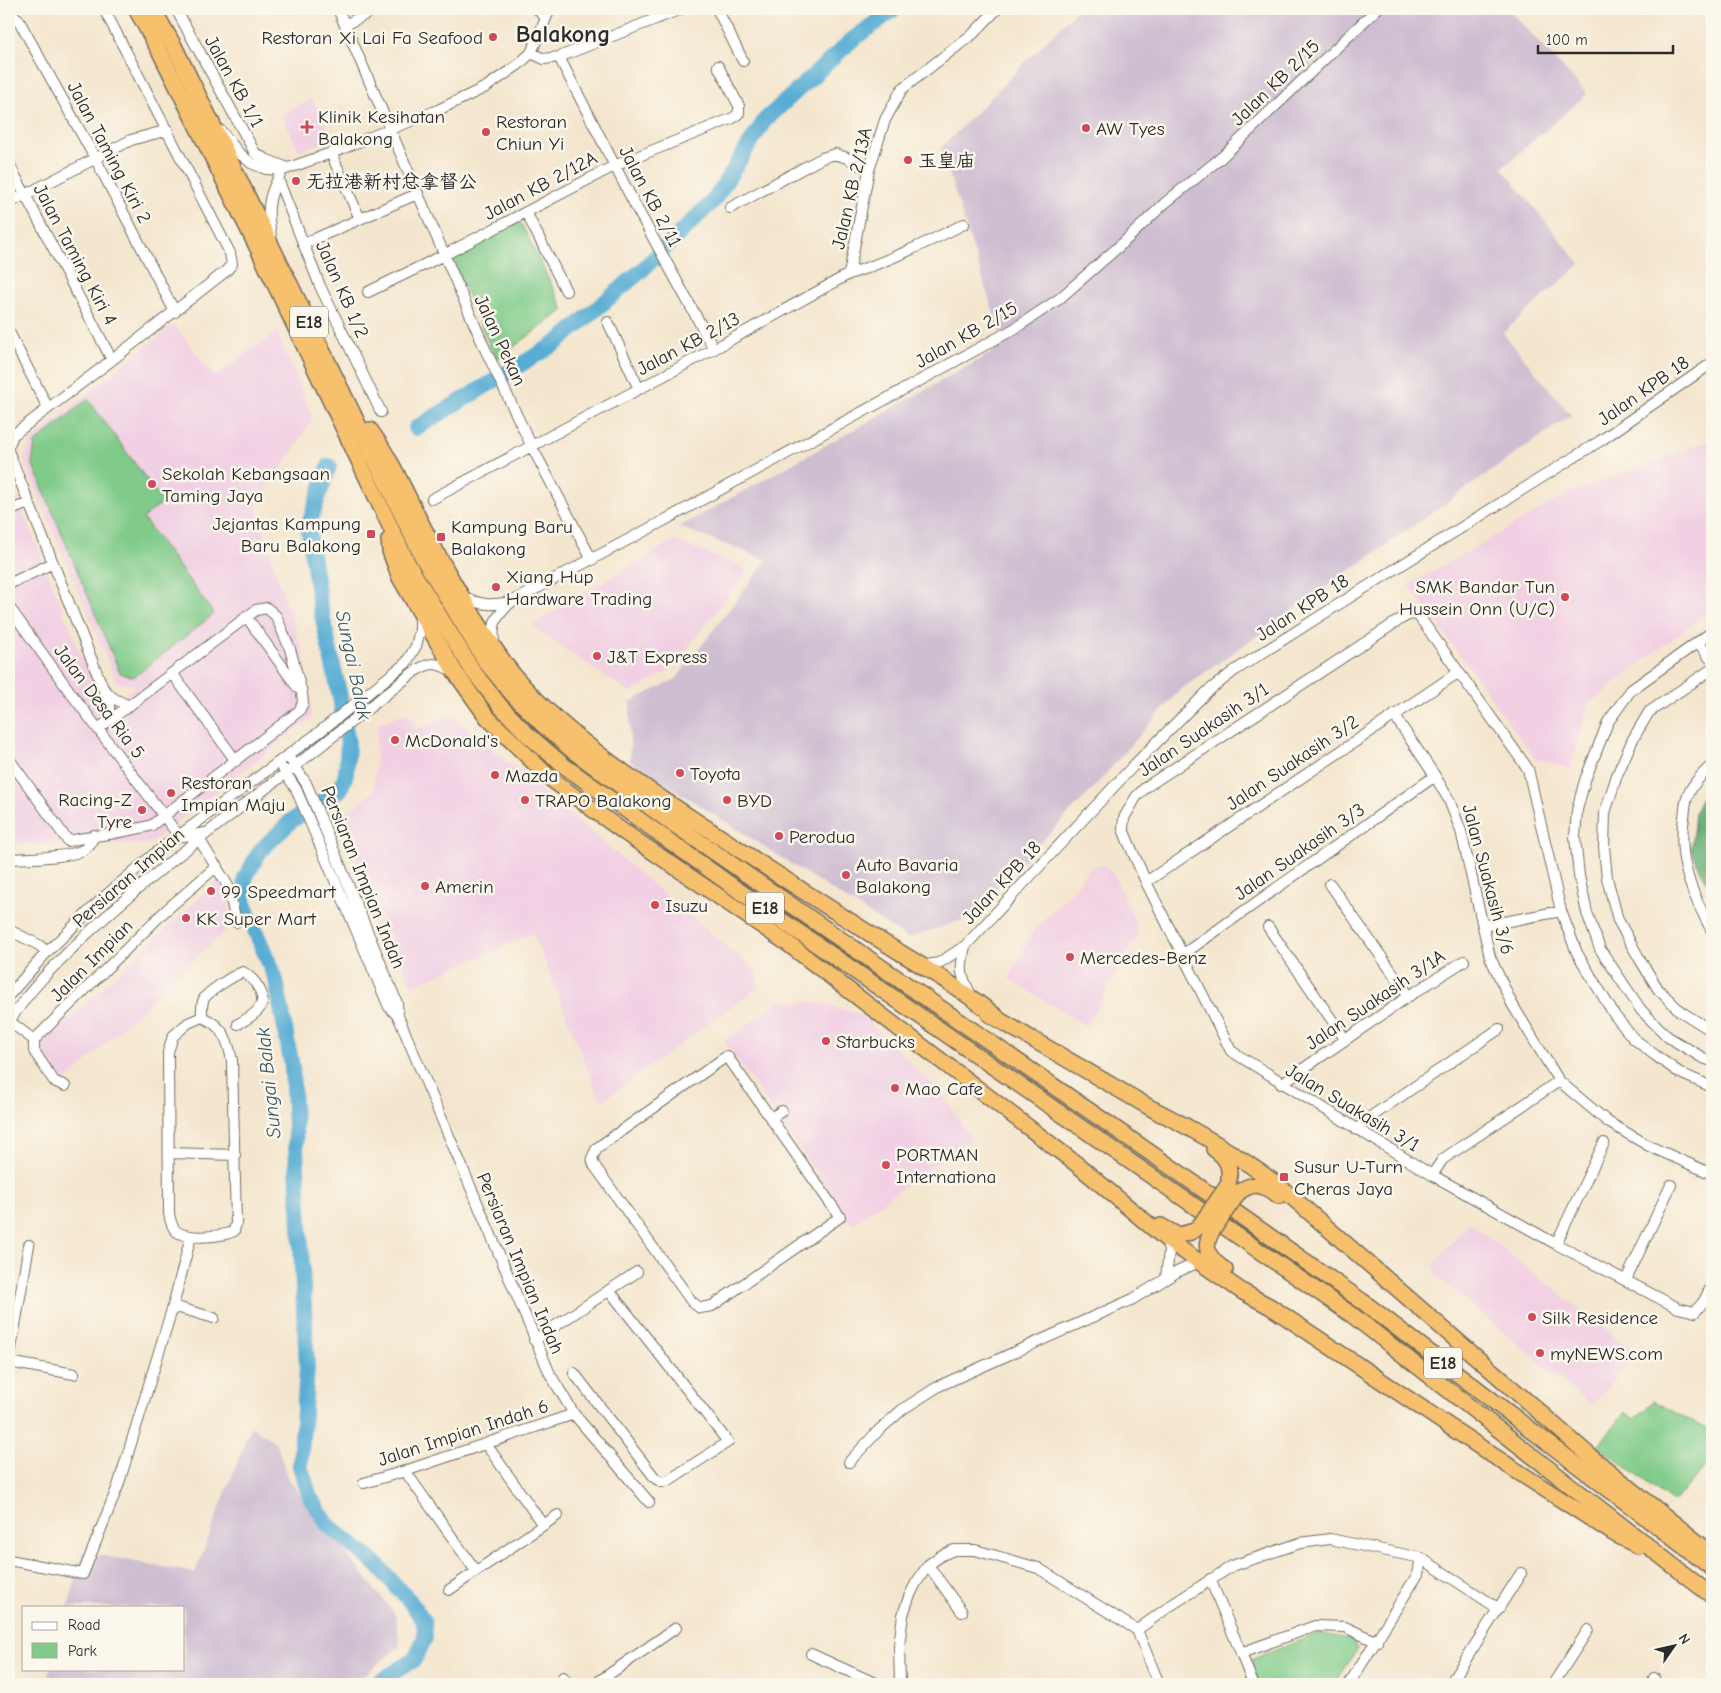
<svg xmlns="http://www.w3.org/2000/svg" width="1721" height="1693" font-family="'Comic Neue','LXGW WenKai TC',sans-serif">
	<style>
		.built { fill: #f1d0e3 }
		.industrial { fill: #cebed1 }
		.green { fill: #80cb89; stroke: #567b5a }
		.forest { fill: #68af75; stroke: #4a6d50 }
		.lines { fill: none; stroke-linecap: round; stroke-linejoin: round }
		.river { stroke: #58add4; stroke-width: 16 }
		.minor-casing { stroke: #716c64; stroke-width: 12 }
		.highway-casing { stroke: #716c64; stroke-width: 18 }
		.minor { stroke: #fff; stroke-width: 10 }
		.highway { stroke: #f7c06c; stroke-width: 15 }
		.highway-bridge-casing { stroke: #716c64; stroke-width: 18; stroke-linecap: butt }
		.highway-bridge { stroke: #f7c06c; stroke-width: 15 }
		.poi-dot { fill: #d1495b; stroke: #fbf7ec; stroke-width: 2 }
		.labels { text-anchor: middle; stroke-width: 5; stroke-linejoin: round; paint-order: stroke }
		.shield { fill: #fbf7ec; stroke: #696865; stroke-width: 1 }
		.shield-label { font-size: 18px; font-weight: bold; fill: #2b2b2b }
		.poi-label { font-size: 19px; fill: #2b2b2b; stroke: #fbf7ec; text-anchor: start }
		.street-label { font-size: 19px; fill: #2b2b2b; stroke: #fbf7ec }
		.water-label { font-size: 20px; font-style: italic; fill: #3b5866; stroke: #fbf7ec }
		.district-label { font-size: 24px; font-weight: bold; fill: #2b2b2b; stroke: #fbf7ec }
	</style>
	<rect width="100%" height="100%" fill="#fbf7ec"/>
	<filter id="ink" filterUnits="userSpaceOnUse"><feTurbulence type="fractalNoise" baseFrequency=".02" numOctaves="2"/><feDisplacementMap in="SourceGraphic" scale="10" xChannelSelector="R" yChannelSelector="G"/><feConvolveMatrix kernelMatrix="1 2 1 2 8 2 1 2 1" color-interpolation-filters="sRGB"/></filter>
	<filter id="wash" filterUnits="userSpaceOnUse"><feTurbulence type="fractalNoise" baseFrequency=".0096" numOctaves="4" result="noise"/><feDisplacementMap in="SourceGraphic" scale="20" xChannelSelector="R" yChannelSelector="G"/><feGaussianBlur stdDeviation="1.12" result="paint"/><feColorMatrix in="noise" values="0 0 0 0 0 0 0 0 0 0 0 0 0 0 0 0 0 1.4 0 .05"/><feComposite in="paint" operator="in"/></filter>
	<g filter="url(#wash)">
		<rect width="100%" height="100%" fill="#f4e6ce"/>
		<path class="built" d="M312 99 334 140 299 150 280 114Z
			M174 324 214 377 277 332 313 419 256 508 278 579 304 654 312 717 149 844H9V476L103 710 135 686 117 683 24 461 31 440Z
			M1712 440V608L1588 704 1570 769 1534 757 1409 585 1571 492Z
			M674 540 745 568V571L744 575 672 668 667 672 630 693 538 631 534 627 536 622Z
			M408 712 416 729 451 715 756 971 760 986 601 1102 533 933 412 986 339 818 374 792 377 724Z
			M1097 865H1105L1113 873 1136 923 1137 936 1086 1026 1009 979 1033 931 1074 889 1088 870Z
			M220 878 225 888 233 923 65 1082 57 1079 37 1049Z
			M780 1001 819 1003 860 1014 943 1094 971 1139 852 1224 724 1041Z
			M1469 1222 1637 1354 1592 1406 1436 1276 1434 1270V1264Z"/>
		<path class="industrial" d="M1078 9H1508L1587 94 1502 168 1580 264 1503 333 1571 415 1180 690 1087 795 966 919 907 938 630 761V702L676 679 767 560 679 527 1004 346 941 148Z
			M251 1426 276 1443 289 1480 396 1616 400 1646 359 1679 349 1684H45L50 1669H184V1607H68L83 1552 195 1573Z"/>
		<path class="green" d="M520 221 564 310 496 360 451 257Z
			M88 399 163 502 143 518 214 614 134 677 120 673 32 463 35 443Z
			M1653 1401 1712 1432V1460L1673 1502 1598 1446 1625 1412 1635 1419Z
			M1319 1633 1353 1640 1357 1650 1335 1684H1259L1250 1660Z"/>
		<path class="forest" d="M1712 779V883H1707L1691 851 1695 812 1709 783Z"/>
		<g class="lines">
			<path class="river" d="M416 428 558 342 642 270 714 200 765 120 852 40 894 9
				M329 466 308 527 320 606 340 697 348 744 346 774 340 790 291 821 260 851 245 878 244 904 276 980 292 1067 307 1368 300 1466 310 1497 328 1525 376 1564 409 1600 424 1621 425 1638 414 1660 376 1684"/>
		</g>
	</g>
	<g filter="url(#ink)">
		<g class="lines">
			<g class="minor-casing">
				<path id="minor" d="M176 9 255 153 265 159 285 167
					M338 9 486 351 532 447 592 560
					M537 9 546 18
					M717 9 743 61
					M9 12 18 19 95 158 175 312
					M345 25 376 9
					M531 53 544 59 559 57 681 9
					M559 57 635 205 714 349
					M221 131 239 153 251 163 266 169 283 170 331 153 438 110 486 87 518 65 531 53 550 9
					M331 153 360 219
					M9 164 112 360
					M278 179 320 286 381 412
					M9 203 131 140 168 130
					M730 208 822 158 835 154 847 158 869 170
					M526 212 566 291
					M271 236C267 211 267 198 280 175
					M303 244 417 194
					M849 274 869 170 885 120 902 89 974 33 997 9
					M368 292 444 255 614 166 733 118 739 113V106L718 66
					M608 322 639 389
					M9 332 48 408
					M9 445 13 435 112 360 226 271 232 264 230 253 104 9
					M9 453 109 703V721
					M432 499 714 349 849 274C889 261 926 243 964 224
					M9 511 28 503
					M9 584 53 563
					M461 596C481 605 489 606 511 602
					M9 607 70 692 179 836H191L203 833
					M246 616 298 688
					M1712 632 1631 690 1608 722 1585 780 1577 810 1575 837 1579 876 1587 913 1600 949 1641 1010 1668 1037 1703 1058 1712 1061
					M1698 642 1712 661
					M494 644C492 622 495 618 511 602L654 526 1014 329 1059 299 1124 242 1165 203 1222 157 1377 9
					M1712 669 1649 712 1633 739 1617 775 1605 813 1604 847 1607 878 1618 920 1639 958 1658 989 1680 1011 1712 1031
					M172 673 236 761
					M105 690 113 698 129 706
					M1394 715 1435 776 1449 800 1461 831 1490 957 1512 1004 1559 1081 1608 1122 1649 1146 1712 1174
					M288 756 306 783 397 1003 398 1016 550 1374 574 1414 649 1502
					M9 759 68 841C96 835 125 833 152 825L299 711 303 703 302 693 290 649 276 616 267 608 256 610 98 729
					M1712 765C1702 774 1691 785 1687 798 1685 804 1685 811 1684 817 1677 861 1692 894 1712 931
					M283 769 296 789 389 1007 398 1016
					M199 839 228 886 236 922
					M9 859C27 858 68 858 83 850 89 847 92 842 94 835
					M1146 882 1459 672
					M1330 884 1409 996
					M1483 926 1561 911
					M1268 927 1345 1039
					M9 930 39 945 47 952
					M965 946C959 971 961 976 972 997
					M1182 955 1435 776
					M922 966 939 963 965 946 1135 764 1207 692 1234 671 1336 606 1600 441 1712 363
					M9 995 47 952 104 897 154 854 318 733 406 663 416 646 420 630V615
					M202 1017C223 1026 228 1039 232 1061L236 1223 234 1231C222 1237 191 1239 179 1233 173 1230 170 1220 169 1213L168 1052 173 1036 188 1023Z
					M202 1017C202 1010 201 1002 205 997 211 990 234 975 243 972 254 979 270 997 258 1010 253 1016 245 1020 238 1024
					M9 1021 34 1040
					M9 1022C30 988 58 962 87 934 139 885 196 841 253 798 308 757 361 714 414 672 432 661 436 662 454 672
					M727 1056 840 1217 712 1306 700 1308 692 1302 594 1165 592 1158 597 1148Z
					M1281 1084 1409 996 1464 961
					M65 1086 54 1081 34 1051V1040L164 912 217 866
					M1712 1087 1680 1073 1656 1056 1633 1038 1615 1016 1577 953 1561 911 1528 769 1418 615 1410 614 1401 619 1146 787 1136 797 1124 818 1123 829 1127 839 1146 882 1231 1051 1432 1175 1556 1244 1678 1308 1695 1312 1704 1301 1712 1285
					M772 1117 782 1111
					M1357 1130 1369 1118 1499 1029
					M169 1153 235 1155
					M1432 1175 1443 1159 1559 1081
					M1556 1244 1604 1143
					M1166 1278 1169 1251 1166 1239
					M1626 1280 1671 1185
					M173 1306 214 1318
					M534 1340 637 1272
					M9 1360 29 1245
					M9 1362 74 1374
					M574 1373 655 1478 662 1482 669 1480 728 1442 609 1290
					M486 1444 543 1525
					M849 1462 878 1431 903 1409 939 1386 1133 1299 1177 1272 1199 1262
					M405 1471 476 1571
					M364 1483 405 1471 574 1414
					M9 1560 83 1574 118 1486 173 1306 191 1236
					M928 1565 962 1612
					M1210 1579 1241 1653 1253 1684
					M449 1590 558 1515
					M1137 1630 1170 1606 1232 1566 1300 1543 1330 1539 1421 1558 1499 1609
					M1241 1653 1315 1626 1345 1627 1377 1642
					M811 1654 877 1684
					M563 1677 568 1684
					M1654 1678 1655 1684
					M595 1684 676 1628
					M900 1684 899 1646 903 1615 909 1597 916 1583 928 1565 942 1555 954 1550H975L1038 1568 1137 1630 1159 1684
					M1349 1684 1418 1574 1421 1558
					M1450 1684 1521 1573
					M1553 1684 1588 1630"/>
			</g>
			<g class="highway-casing">
				<path id="highway" d="M136 9 161 54 260 253 409 566 473 671 501 707 528 735 563 765 735 888 1352 1315 1712 1596
					M153 9 174 46 205 109 423 558 486 662 513 695 541 723 573 751 662 816 1168 1165 1362 1301 1712 1568
					M370 430C390 457 404 489 419 519 438 556 458 592 480 626 493 647 507 669 524 687 576 743 641 785 705 827 764 866 823 904 883 942 922 966 962 989 997 1017
					M389 540 390 551 400 578 455 672 487 717 552 780 624 832 787 943 1079 1166 1166 1239 1243 1292 1271 1307 1492 1455 1613 1533 1638 1546
					M989 1014 1161 1114
					M1153 1109C1197 1131 1239 1156 1278 1185L1590 1456 1712 1554
					M1214 1149C1229 1159 1231 1168 1228 1185
					M1238 1193C1254 1180 1264 1185 1279 1196
					M1161 1226 1177 1235C1187 1234 1194 1232 1201 1224
					M1212 1231C1202 1249 1209 1259 1225 1270"/>
			</g>
			<use href="#minor" class="minor"/>
			<use href="#highway" class="highway"/>
			<g class="highway-bridge-casing">
				<path id="highway-bridge" d="M1201 1224 1228 1185
					M1212 1231 1238 1193"/>
			</g>
			<use href="#highway-bridge" class="highway-bridge"/>
		</g>
	</g>
	<g class="poi-dot">
		<circle cx="493" cy="37" r="5"/>
		<path d="M304.5 119.5h5v5h5v5h-5v5h-5v-5h-5v-5h5z"/>
		<circle cx="1086" cy="128" r="5"/>
		<circle cx="486" cy="132" r="5"/>
		<circle cx="908" cy="160" r="5"/>
		<circle cx="296" cy="181" r="5"/>
		<circle cx="152" cy="484" r="5"/>
		<rect x="366" y="529" width="10" height="10" rx="2.5"/>
		<rect x="436" y="532" width="10" height="10" rx="2.5"/>
		<circle cx="496" cy="587" r="5"/>
		<circle cx="1565" cy="597" r="5"/>
		<circle cx="597" cy="656" r="5"/>
		<circle cx="395" cy="740" r="5"/>
		<circle cx="680" cy="773" r="5"/>
		<circle cx="495" cy="775" r="5"/>
		<circle cx="171" cy="793" r="5"/>
		<circle cx="525" cy="800" r="5"/>
		<circle cx="727" cy="800" r="5"/>
		<circle cx="142" cy="810" r="5"/>
		<circle cx="779" cy="836" r="5"/>
		<circle cx="846" cy="875" r="5"/>
		<circle cx="425" cy="886" r="5"/>
		<circle cx="211" cy="891" r="5"/>
		<circle cx="655" cy="905" r="5"/>
		<circle cx="186" cy="918" r="5"/>
		<circle cx="1070" cy="957" r="5"/>
		<circle cx="826" cy="1041" r="5"/>
		<circle cx="895" cy="1088" r="5"/>
		<circle cx="886" cy="1165" r="5"/>
		<rect x="1279" y="1172" width="10" height="10" rx="2.5"/>
		<circle cx="1532" cy="1317" r="5"/>
		<circle cx="1540" cy="1353" r="5"/>
	</g>
	<g class="labels">
		<g class="shield">
			<rect x="290" y="306.5" width="38" height="31" rx="4"/>
			<rect x="746" y="892.5" width="38" height="31" rx="4"/>
			<rect x="1424" y="1347.5" width="38" height="31" rx="4"/>
		</g>
		<g class="shield-label">
			<text x="309" y="328">E18</text>
			<text x="765" y="914">E18</text>
			<text x="1443" y="1369">E18</text>
		</g>
		<g class="poi-label">
			<text x="483" y="44" text-anchor="end">Restoran Xi Lai Fa Seafood</text>
			<text x="318" y="123">Klinik Kesihatan<tspan x="318" dy="22">Balakong</tspan></text>
			<text x="496" y="128">Restoran<tspan x="496" dy="22">Chiun Yi</tspan></text>
			<text x="1096" y="135">AW Tyes</text>
			<text x="918" y="167">玉皇庙</text>
			<text x="306" y="188">无拉港新村总拿督公</text>
			<text x="162" y="480">Sekolah Kebangsaan<tspan x="162" dy="22">Taming Jaya</tspan></text>
			<text x="361" y="530" text-anchor="end">Jejantas Kampung<tspan x="361" dy="22">Baru Balakong</tspan></text>
			<text x="451" y="533">Kampung Baru<tspan x="451" dy="22">Balakong</tspan></text>
			<text x="506" y="583">Xiang Hup<tspan x="506" dy="22">Hardware Trading</tspan></text>
			<text x="1555" y="593" text-anchor="end">SMK Bandar Tun<tspan x="1555" dy="22">Hussein Onn (U/C)</tspan></text>
			<text x="607" y="663">J&amp;T Express</text>
			<text x="405" y="747">McDonald's</text>
			<text x="690" y="780">Toyota</text>
			<text x="505" y="782">Mazda</text>
			<text x="181" y="789">Restoran<tspan x="181" dy="22">Impian Maju</tspan></text>
			<text x="132" y="806" text-anchor="end">Racing-Z<tspan x="132" dy="22">Tyre</tspan></text>
			<text x="535" y="807">TRAPO Balakong</text>
			<text x="737" y="807">BYD</text>
			<text x="789" y="843">Perodua</text>
			<text x="856" y="871">Auto Bavaria<tspan x="856" dy="22">Balakong</tspan></text>
			<text x="435" y="893">Amerin</text>
			<text x="221" y="898">99 Speedmart</text>
			<text x="665" y="912">Isuzu</text>
			<text x="196" y="925">KK Super Mart</text>
			<text x="1080" y="964">Mercedes-Benz</text>
			<text x="836" y="1048">Starbucks</text>
			<text x="905" y="1095">Mao Cafe</text>
			<text x="896" y="1161">PORTMAN<tspan x="896" dy="22">Internationa</tspan></text>
			<text x="1294" y="1173">Susur U-Turn<tspan x="1294" dy="22">Cheras Jaya</tspan></text>
			<text x="1542" y="1324">Silk Residence</text>
			<text x="1550" y="1360">myNEWS.com</text>
		</g>
		<g class="street-label">
			<text transform="translate(235 81) rotate(61)" y="7">Jalan KB 1/1</text>
			<text transform="translate(1275 82) rotate(-44)" y="7">Jalan KB 2/15</text>
			<text transform="translate(110 152) rotate(62)" y="7">Jalan Taming Kiri 2</text>
			<text transform="translate(540 185) rotate(-28)" y="7">Jalan KB 2/12A</text>
			<text transform="translate(851 188) rotate(-77)" y="7">Jalan KB 2/13A</text>
			<text transform="translate(651 196) rotate(62)" y="7">Jalan KB 2/11</text>
			<text transform="translate(76 254) rotate(62)" y="7">Jalan Taming Kiri 4</text>
			<text transform="translate(343 289) rotate(66)" y="7">Jalan KB 1/2</text>
			<text transform="translate(966 334) rotate(-30)" y="7">Jalan KB 2/15</text>
			<text transform="translate(501 340) rotate(65)" y="7">Jalan Pekan</text>
			<text transform="translate(688 343) rotate(-28)" y="7">Jalan KB 2/13</text>
			<text transform="translate(1643 390) rotate(-35)" y="7">Jalan KPB 18</text>
			<text transform="translate(1302 607) rotate(-33)" y="7">Jalan KPB 18</text>
			<text transform="translate(100 701) rotate(53)" y="7">Jalan Desa Ria 5</text>
			<text transform="translate(1203 729) rotate(-34)" y="7">Jalan Suakasih 3/1</text>
			<text transform="translate(1292 762) rotate(-34)" y="7">Jalan Suakasih 3/2</text>
			<text transform="translate(1299 851) rotate(-35)" y="7">Jalan Suakasih 3/3</text>
			<text transform="translate(128 877) rotate(-41)" y="7">Persiaran Impian</text>
			<text transform="translate(364 877) rotate(68)" y="7">Persiaran Impian Indah</text>
			<text transform="translate(1489 879) rotate(75)" y="7">Jalan Suakasih 3/6</text>
			<text transform="translate(1001 882) rotate(-47)" y="7">Jalan KPB 18</text>
			<text transform="translate(91 960) rotate(-45)" y="7">Jalan Impian</text>
			<text transform="translate(1375 999) rotate(-34)" y="7">Jalan Suakasih 3/1A</text>
			<text transform="translate(1353 1107) rotate(31)" y="7">Jalan Suakasih 3/1</text>
			<text transform="translate(521 1263) rotate(67)" y="7">Persiaran Impian Indah</text>
			<text transform="translate(463 1432) rotate(-18)" y="7">Jalan Impian Indah 6</text>
		</g>
		<g class="water-label">
			<text transform="translate(354 665) rotate(78)" y="7">Sungai Balak</text>
			<text transform="translate(268 1083) rotate(-96)" y="7">Sungai Balak</text>
		</g>
		<g class="district-label">
			<text x="563" y="42">Balakong</text>
		</g>
	</g>
	<rect width="1721" height="1693" fill="none" stroke="#fbf7ec" stroke-width="30"/>
	<rect x="22" y="1606" width="162" height="65" fill="#fbf7ec" stroke="#a8a59f"/>
	<rect x="32" y="1622" width="25" height="8" fill="#ffffff" stroke="#a8a59f"/>
	<text x="68" y="1630" font-size="15" fill="#2b2b2b">Road</text>
	<rect x="32" y="1643" width="25" height="15" fill="#80cb89" stroke="#a8a59f"/>
	<text x="68" y="1656" font-size="15" fill="#2b2b2b">Park</text>
	<g transform="translate(1674 1646) rotate(56)" stroke="#fbf7ec" stroke-width="4" paint-order="stroke">
	<path d="M0-4L9 19L0 12L-9 19Z" fill="#2b2b2b"/>
	<text y="-8" font-size="14" font-weight="bold" text-anchor="middle" fill="#2b2b2b">N</text>
	</g>
	<path d="M1538 45v8h135v-8" fill="none" stroke="#2b2b2b" stroke-width="2.5"/>
	<text x="1546" y="45" font-size="15" fill="#2b2b2b" stroke="#fbf7ec" stroke-width="4" paint-order="stroke">100 m</text>
</svg>
